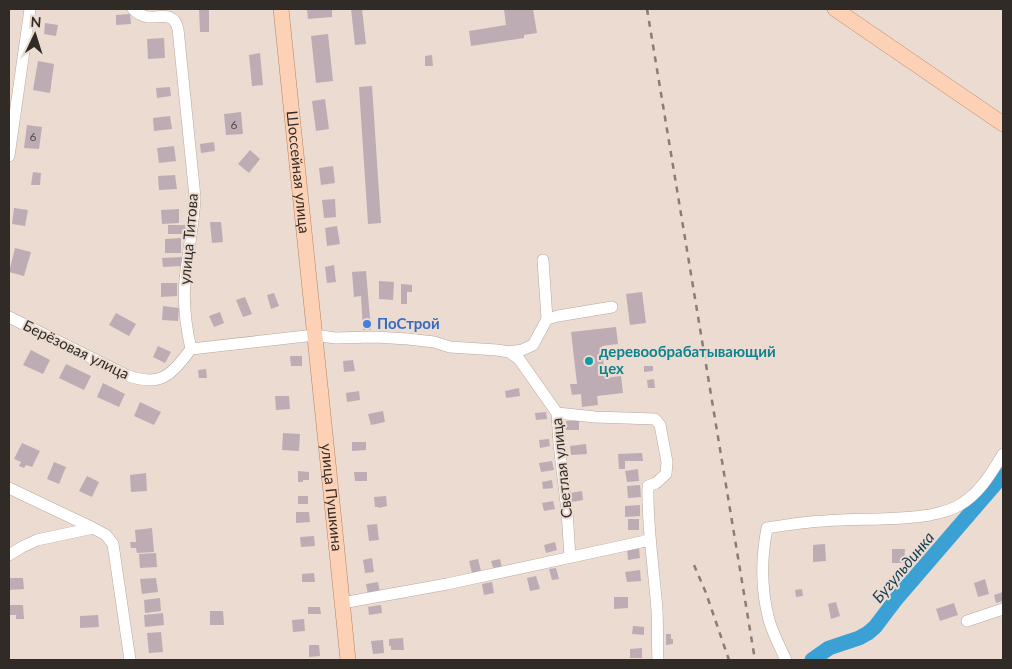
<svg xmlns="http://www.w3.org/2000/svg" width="1012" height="669" font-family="Lato,sans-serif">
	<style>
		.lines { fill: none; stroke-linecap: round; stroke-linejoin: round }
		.river { stroke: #3ba0d4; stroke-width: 15 }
		.building { fill: #beacb5 }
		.minor-casing { stroke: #b7a89d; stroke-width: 12 }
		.major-casing { stroke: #b48364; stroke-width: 16 }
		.minor { stroke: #fff; stroke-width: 11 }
		.major { stroke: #fcd1b6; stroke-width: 15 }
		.rail { stroke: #897e77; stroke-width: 2.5; stroke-dasharray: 6 6; stroke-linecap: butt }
		.shop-dot { fill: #3f7fe0; stroke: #ebdbd0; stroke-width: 2 }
		.culture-dot { fill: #0f9aa8; stroke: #ebdbd0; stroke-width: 2 }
		.labels { text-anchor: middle; stroke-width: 4; stroke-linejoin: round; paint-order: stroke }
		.number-label { font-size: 12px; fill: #544b4a }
		.street-label { font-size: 15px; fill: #312b27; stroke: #ebdbd0 }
		.shop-label { font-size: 15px; font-weight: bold; fill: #366cbe; stroke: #ebdbd0; text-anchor: start }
		.culture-label { font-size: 15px; font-weight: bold; fill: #0d838f; stroke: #ebdbd0; text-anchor: start }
		.water-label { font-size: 16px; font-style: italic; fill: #194259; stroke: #ebdbd0 }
	</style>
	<rect width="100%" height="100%" fill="#ebdbd0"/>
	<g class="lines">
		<path class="river" d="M812 660 829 648 859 638 868 633 875 627 897 598 1003 475"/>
	</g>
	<path class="building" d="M199 9H209V32H200Z
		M307 9H332V17L308 19Z
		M351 9H362L366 44 355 45Z
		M504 9H533L537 33 524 35V38L471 46 469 31 506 25Z
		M130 14 131 24 116 25V15Z
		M45 23 58 25 56 36 44 34Z
		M328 34 333 81 316 83 311 36Z
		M164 38 165 58 148 59 147 39Z
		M260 53 263 85 252 86 249 55Z
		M432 55 433 66H425V56Z
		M38 61 54 64 50 93 33 90Z
		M372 86 381 223 368 224 359 87Z
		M170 87 171 96 157 98 156 88Z
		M325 99 329 129 316 131 312 101Z
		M241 112 243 134 226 135 224 114Z
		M170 116 172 129 154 131 153 118Z
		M27 125 42 127 39 149 24 148Z
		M214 142 215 151 201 153 200 144Z
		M174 146 176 161 159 163 157 148Z
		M250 150 260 159 249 173 238 164Z
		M333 166 335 183 321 185 319 168Z
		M33 172 41 173 40 185H31Z
		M175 175 177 189 159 190 158 176Z
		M335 199 336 217 324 218 322 200Z
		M14 208 28 210 25 226 12 224Z
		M179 209V223L162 224 161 210Z
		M210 222H221L223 242 212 243Z
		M168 225H185L186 234H168Z
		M337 226 340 244 327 246 325 228Z
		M181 238V253H165V239Z
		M15 248 31 252 24 276 9 272Z
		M182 257V266L163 267 162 258Z
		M334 265 336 282 327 283 325 267Z
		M366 271 371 330H363L361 296 354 297 352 272Z
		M379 281 394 282 393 300 379 299Z
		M161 283H177V296L161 297Z
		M401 284 412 285V292H407V304H401Z
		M642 292 646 323 630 325 626 294Z
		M274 293 279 306 271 309 267 295Z
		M245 297 252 314 243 317 236 300Z
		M163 306 179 308 178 321 162 320Z
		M220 312 224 323 214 327 209 316Z
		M116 313 136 324 129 336 109 325Z
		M616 327 618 344 602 346 605 378 621 376 623 393 597 396 598 405 582 407 581 394 572 395 570 384H577L571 332Z
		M158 346 171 352 165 363 153 357Z
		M31 350 50 360 43 374 23 365Z
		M290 356H302V366H291Z
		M353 360 355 371 344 372 343 361Z
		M66 364 91 376 84 390 59 378Z
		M644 366H653V371L644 372Z
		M206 369 207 378H199L198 370Z
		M654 379 655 388H648L647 380Z
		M103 383 125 394 119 407 97 397Z
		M519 388 520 396 506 398 505 391Z
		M359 391 360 400 347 402 346 393Z
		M275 396H289L290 409 276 410Z
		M140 402 161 412 154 425 134 416Z
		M383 411 385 422 371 425 368 414Z
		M546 412 547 419 536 420 535 413Z
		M566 421H579V430H566Z
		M283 433 300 434 299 451 282 450Z
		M549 439 550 446 540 448 539 440Z
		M352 442H366V450L352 451Z
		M22 443 40 451 32 467 26 465 24 468 19 466 21 462 14 459Z
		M586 444 587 454 571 455 570 446Z
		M642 453 643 461H625V469H619L618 454Z
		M552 461 554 470 541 472 539 463Z
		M54 462 66 467 59 484 47 479Z
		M638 469 639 481 627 482 625 471Z
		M298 471 309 472V480H303V482H298Z
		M354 472H367V481H355Z
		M146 473 147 491 131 492 130 475Z
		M87 476 99 482 92 497 79 491Z
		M552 480 553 488 543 489 542 482Z
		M640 485 641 497 628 498 627 486Z
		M582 491 583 500 572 502 570 493Z
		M298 496H308V504H298Z
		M386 496 387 506 379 508V507H375L374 497Z
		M553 501 555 509 544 511 542 503Z
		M640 505V516L625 517V506Z
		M296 512H309L310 522 296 523Z
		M628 519H639V530H628Z
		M377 524 379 540 369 541 367 525Z
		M152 528 154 552 137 553 136 548H131L130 542H136L135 530Z
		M314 536 315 546 301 547 300 537Z
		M555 542 557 550 546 553 544 545Z
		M825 544 826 561 813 562V545Z
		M639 548 640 558 628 560 627 549Z
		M892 549H905L904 563H892Z
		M156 553 157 567 140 568 139 554Z
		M372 558 374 572 365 573 363 560Z
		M478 559 481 571 472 573 469 561Z
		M500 559 502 568 494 570 491 561Z
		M556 568 559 579 552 580 549 569Z
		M640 570 641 581 627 582 625 572Z
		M314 573 315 582H302V574Z
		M536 576 540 589 530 591 527 578Z
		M9 578H23L24 589 9 590Z
		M156 578 158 592 142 594 140 579Z
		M985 579 989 594 978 597 974 583Z
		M378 582 380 592 368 594 366 584Z
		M492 582 494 593 484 595 482 584Z
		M802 589 803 596 796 597 795 590Z
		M1003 592V601L996 603 994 595Z
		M614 597H628V608L614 609Z
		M160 598 161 611 145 613 144 600Z
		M836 602 840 616 831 619 828 604Z
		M954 603 958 615 940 621 936 609Z
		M9 605H23L24 619H16V615H9Z
		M381 605 382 613 369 615 368 607Z
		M308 607H320L321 614H308Z
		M210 611H223L224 625H210Z
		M163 613 164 625 145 627 144 615Z
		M98 615 99 627 80 628V616Z
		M304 619 305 631 293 632 292 620Z
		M633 626 644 627V635L632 634Z
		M161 632 163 652 149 653 147 633Z
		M666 634H671V639H673V644L666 645Z
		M403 638 404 650H391V646H389V639Z
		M383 640 384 653 373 654 371 641Z
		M309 645H319L320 656 309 657Z
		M642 648V658H630V649Z"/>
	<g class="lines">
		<g class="minor-casing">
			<path id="minor" d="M133 9C137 13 142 16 148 17 161 18 174 11 178 29L195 197C194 222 189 246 186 271 182 298 185 323 191 349L315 335 335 338 375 337 408 339 434 342 450 347 497 350 509 352 519 359 557 413 559 444 567 511 570 557
				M9 156 30 9
				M543 260 547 319
				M9 317 126 375C161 388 171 375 191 349
				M509 352 522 350 533 345 547 319 558 316 612 307
				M557 413 595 417 655 419 660 425 667 462 666 474 656 483 648 486C647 528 654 569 657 610 658 627 657 644 658 660
				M9 488 93 528 106 535 113 544 130 660
				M9 555 22 547 37 540 93 528
				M342 603 447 584 650 540
				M967 621 1003 609
				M786 660C780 647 773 634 769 620 761 590 761 559 767 528 785 525 804 522 824 521 859 518 895 521 930 515 939 513 948 511 956 507 978 496 991 474 1003 454"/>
		</g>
		<g class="major-casing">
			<g id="major">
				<path id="s1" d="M281 9 328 463 348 660"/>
				<path d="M835 9 1003 124"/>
			</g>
		</g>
		<use href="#minor" class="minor"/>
		<use href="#major" class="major"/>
		<path class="rail" d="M647 9 755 660
			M694 565 706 593 729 660"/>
	</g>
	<circle class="shop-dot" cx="367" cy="324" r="5"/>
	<circle class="culture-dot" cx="589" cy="361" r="5"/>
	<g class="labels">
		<g class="number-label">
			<text x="234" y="129">6</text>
			<text x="33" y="141">6</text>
		</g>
		<g class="street-label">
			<text dy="5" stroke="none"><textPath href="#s1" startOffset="164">Шоссейная улица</textPath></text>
			<text transform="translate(189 239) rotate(-85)" y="5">улица Титова</text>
			<text transform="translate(76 350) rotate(26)" y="5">Берёзовая улица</text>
			<text transform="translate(562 468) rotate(-96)" y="5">Светлая улица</text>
			<text dy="5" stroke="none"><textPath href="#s1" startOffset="491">улица Пушкина</textPath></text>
		</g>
		<g class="shop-label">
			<text x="377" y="329">ПоСтрой</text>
		</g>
		<g class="culture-label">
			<text x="599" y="357">деревообрабатывающий<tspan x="599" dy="17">цех</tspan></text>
		</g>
		<g class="water-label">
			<text transform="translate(903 567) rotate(-50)" y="6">Бугульдинка</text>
		</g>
	</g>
	<rect width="1012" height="669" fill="none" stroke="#312b27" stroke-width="20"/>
	<g transform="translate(35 35) rotate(4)" stroke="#ebdbd0" stroke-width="4" paint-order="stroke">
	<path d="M0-4L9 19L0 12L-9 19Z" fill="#312b27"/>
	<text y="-8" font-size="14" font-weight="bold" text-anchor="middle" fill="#312b27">N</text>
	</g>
</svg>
